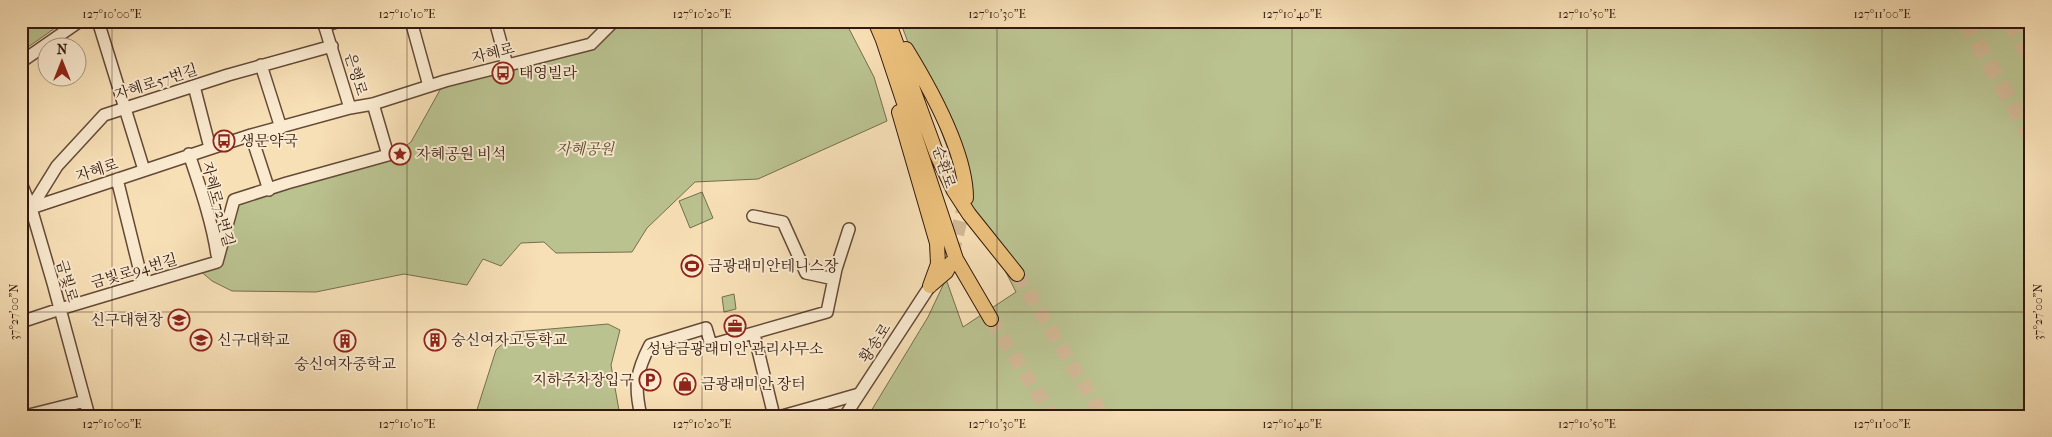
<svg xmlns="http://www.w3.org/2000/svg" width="2052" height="437" font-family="'IM FELL French Canon','Noto Serif KR',serif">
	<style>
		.green { fill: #bac290; stroke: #766e4e }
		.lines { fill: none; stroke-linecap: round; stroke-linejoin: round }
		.major-tunnel { stroke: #d0b794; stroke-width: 14; stroke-dasharray: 14 7; stroke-linecap: butt }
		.highway-tunnel { stroke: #d0b794; stroke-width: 16; stroke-dasharray: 16 8; stroke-linecap: butt }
		.minor-casing { stroke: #644a37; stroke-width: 14 }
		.major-casing { stroke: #33190d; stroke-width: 16 }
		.minor { stroke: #faead0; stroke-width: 11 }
		.major { stroke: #ecc07b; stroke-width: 14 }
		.ticks { fill: none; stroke: #33190d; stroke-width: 1; stroke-opacity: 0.45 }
		.labels { text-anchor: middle; stroke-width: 4; stroke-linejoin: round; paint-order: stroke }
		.street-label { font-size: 15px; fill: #33190d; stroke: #faead0 }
		.poi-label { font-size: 15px; fill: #33190d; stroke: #faead0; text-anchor: start }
		.park-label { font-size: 15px; font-style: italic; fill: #5c4c34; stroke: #faead0 }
		.neatline { fill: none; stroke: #33190d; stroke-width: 2 }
		.ticks-label { font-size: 12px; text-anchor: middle; fill: #33190d }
	</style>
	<rect width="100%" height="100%" fill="#f7dfb6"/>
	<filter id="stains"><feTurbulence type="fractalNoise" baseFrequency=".004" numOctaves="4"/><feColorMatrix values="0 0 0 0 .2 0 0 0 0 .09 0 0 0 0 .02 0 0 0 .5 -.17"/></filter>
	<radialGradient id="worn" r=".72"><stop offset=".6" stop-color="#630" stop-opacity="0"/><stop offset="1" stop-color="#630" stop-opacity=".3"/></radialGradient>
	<path class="green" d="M21 21H65L21 52Z
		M614 21H845L874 77 887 121 758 179 695 182 647 228 632 252 556 253 544 242 521 243 501 266 483 259 467 285 404 274 316 292 232 291 212 281 198 269 218 264 234 200 396 153 411 142 445 81 591 44Z
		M900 21H2031V416H868L928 317 946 279 963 327 1016 292 961 184Z
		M702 192 713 218 690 228 679 201Z
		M692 254 700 274 691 277 685 257Z
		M734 294 736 309 724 312 722 297Z
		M608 324 620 330 611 365 620 416H475L496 350 515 332Z"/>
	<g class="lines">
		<path class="major-tunnel" d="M952 255 966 198
			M1017 274 1103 416
			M991 319 1052 416"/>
		<path class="highway-tunnel" d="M1965 21 2031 137
			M2009 21 2031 59"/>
		<g class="minor-casing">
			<path id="minor" d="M98 21 144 170
				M323 21 350 108
				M411 21 429 86
				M495 21 507 65
				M324 26 339 21
				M21 62 80 21
				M261 65 281 128
				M194 86 210 148
				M251 135 269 190
				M189 154C200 187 212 221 217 255
				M117 179 143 284
				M21 183 31 208 53 283 89 416
				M31 208 57 166 104 115 228 75 332 46
				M21 209 31 208 251 135 350 108 373 104 445 81 591 44 614 21
				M753 216 783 222 806 273 834 279
				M217 262 234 200 287 183 388 155 373 104
				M21 322 60 309 217 262
				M754 334 774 416
				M814 407 859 394
				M25 416 85 401
				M641 416C634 386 636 372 650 345L706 328 711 345 827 312 836 269 849 229
				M782 416 814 407 822 416
				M845 416 930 286"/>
		</g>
		<g class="major-casing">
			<path id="major" d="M875 21 883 40 956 259 991 319
				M888 21 937 155 954 191 969 214 1017 274
				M906 49C930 88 966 152 966 198
				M899 112 937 243 938 264 930 286
				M932 284 946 272 951 263"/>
		</g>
		<use href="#minor" class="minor"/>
		<use href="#major" class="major"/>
	</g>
	<path class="ticks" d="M112 21V416M407 21V416M702 21V416M997 21V416M1292 21V416M1587 21V416M1882 21V416M21 312H2031"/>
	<defs>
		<g id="bus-ring" transform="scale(1.125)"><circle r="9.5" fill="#faead0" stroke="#8f2418" stroke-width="1.5"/><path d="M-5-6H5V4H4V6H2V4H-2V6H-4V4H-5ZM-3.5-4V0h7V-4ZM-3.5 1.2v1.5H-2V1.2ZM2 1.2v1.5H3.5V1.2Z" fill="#8f2418"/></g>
		<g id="sight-ring" transform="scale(1.125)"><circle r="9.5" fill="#faead0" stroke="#8f2418" stroke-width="1.5"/><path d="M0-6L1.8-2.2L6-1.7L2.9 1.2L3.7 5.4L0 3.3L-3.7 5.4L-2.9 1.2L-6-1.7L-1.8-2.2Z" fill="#8f2418"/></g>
		<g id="stadium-ring" transform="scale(1.125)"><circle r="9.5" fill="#faead0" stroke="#8f2418" stroke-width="1.5"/><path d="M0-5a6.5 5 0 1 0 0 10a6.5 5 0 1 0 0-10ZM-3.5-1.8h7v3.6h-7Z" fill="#8f2418"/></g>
		<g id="school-ring" transform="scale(1.125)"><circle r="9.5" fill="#faead0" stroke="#8f2418" stroke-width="1.5"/><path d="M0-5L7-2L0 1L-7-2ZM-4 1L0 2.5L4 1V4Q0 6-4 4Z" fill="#8f2418"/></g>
		<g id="office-ring" transform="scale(1.125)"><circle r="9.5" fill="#faead0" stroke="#8f2418" stroke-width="1.5"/><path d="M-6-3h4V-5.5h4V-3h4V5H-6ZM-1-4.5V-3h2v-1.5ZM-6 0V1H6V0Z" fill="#8f2418"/></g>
		<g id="university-ring" transform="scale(1.125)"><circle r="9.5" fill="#faead0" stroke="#8f2418" stroke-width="1.5"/><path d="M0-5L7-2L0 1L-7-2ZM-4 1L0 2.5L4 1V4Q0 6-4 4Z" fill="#8f2418"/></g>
		<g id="building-ring" transform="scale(1.125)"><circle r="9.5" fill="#faead0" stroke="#8f2418" stroke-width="1.5"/><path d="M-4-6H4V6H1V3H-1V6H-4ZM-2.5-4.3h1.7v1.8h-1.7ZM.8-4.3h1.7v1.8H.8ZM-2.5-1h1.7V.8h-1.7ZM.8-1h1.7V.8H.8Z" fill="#8f2418"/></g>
		<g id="parking-ring" transform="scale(1.125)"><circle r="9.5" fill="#faead0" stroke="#8f2418" stroke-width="1.5"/><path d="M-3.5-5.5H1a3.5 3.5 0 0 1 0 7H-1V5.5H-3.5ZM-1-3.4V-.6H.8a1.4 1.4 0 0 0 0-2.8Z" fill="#8f2418"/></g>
		<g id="shop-ring" transform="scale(1.125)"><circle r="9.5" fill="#faead0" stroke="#8f2418" stroke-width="1.5"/><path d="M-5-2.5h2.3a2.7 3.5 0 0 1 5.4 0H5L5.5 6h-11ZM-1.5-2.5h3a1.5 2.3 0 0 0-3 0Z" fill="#8f2418"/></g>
	</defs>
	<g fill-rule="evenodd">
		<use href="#bus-ring" x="503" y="73"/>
		<use href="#bus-ring" x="224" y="141"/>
		<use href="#sight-ring" x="400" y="154"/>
		<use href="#stadium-ring" x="692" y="266"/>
		<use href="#school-ring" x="179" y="320"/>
		<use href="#office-ring" x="735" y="326"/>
		<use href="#university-ring" x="201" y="340"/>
		<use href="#building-ring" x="435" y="340"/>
		<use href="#building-ring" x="345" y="341"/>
		<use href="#parking-ring" x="650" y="380"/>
		<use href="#shop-ring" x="685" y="384"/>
	</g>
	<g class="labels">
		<g class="street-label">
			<text transform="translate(493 53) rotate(-14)" y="5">자혜로</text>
			<text transform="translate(356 74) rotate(73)" y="5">은행로</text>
			<text transform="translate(156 82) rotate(-18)" y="5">자혜로57번길</text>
			<text transform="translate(944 167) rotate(72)" y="5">순환로</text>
			<text transform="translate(97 170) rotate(-18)" y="5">자혜로</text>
			<text transform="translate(218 204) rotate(75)" y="5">자혜로72번길</text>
			<text transform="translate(134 271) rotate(-16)" y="5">금빛로94번길</text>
			<text transform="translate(67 281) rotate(74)" y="5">금빛로</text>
			<text transform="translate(875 343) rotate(-57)" y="5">황송로</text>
		</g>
		<g class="poi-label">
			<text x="519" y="78">태영빌라</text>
			<text x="240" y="146">생문약국</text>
			<text x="416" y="159">자혜공원 비석</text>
			<text x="708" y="271">금광래미안테니스장</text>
			<text x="163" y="325" text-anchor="end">신구대현장</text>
			<text x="217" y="345">신구대학교</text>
			<text x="451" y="345">숭신여자고등학교</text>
			<text x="735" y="354" text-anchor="middle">성남금광래미안 관리사무소</text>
			<text x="345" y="369" text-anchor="middle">숭신여자중학교</text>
			<text x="634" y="385" text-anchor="end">지하주차장입구</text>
			<text x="701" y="389">금광래미안 장터</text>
		</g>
		<g class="park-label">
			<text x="585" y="154">자혜공원</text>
		</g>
	</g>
	<rect width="2052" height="437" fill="none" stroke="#f7dfb6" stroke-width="55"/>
	<g transform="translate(62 62)"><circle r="24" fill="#faead0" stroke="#aa9682"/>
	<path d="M0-4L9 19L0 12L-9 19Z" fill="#8f2418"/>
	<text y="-8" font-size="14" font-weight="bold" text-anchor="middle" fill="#33190d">N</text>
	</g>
	<rect x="28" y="28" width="1996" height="382" class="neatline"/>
	<g class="ticks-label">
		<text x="112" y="18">127°10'00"E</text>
		<text x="407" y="18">127°10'10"E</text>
		<text x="702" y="18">127°10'20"E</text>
		<text x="997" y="18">127°10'30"E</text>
		<text x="1292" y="18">127°10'40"E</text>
		<text x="1587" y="18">127°10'50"E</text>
		<text x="1882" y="18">127°11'00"E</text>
		<text transform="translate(14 312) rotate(-90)" y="4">37°27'00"N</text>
		<text transform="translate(2038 312) rotate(-90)" y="4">37°27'00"N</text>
		<text x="112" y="428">127°10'00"E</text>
		<text x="407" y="428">127°10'10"E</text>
		<text x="702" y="428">127°10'20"E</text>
		<text x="997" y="428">127°10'30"E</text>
		<text x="1292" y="428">127°10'40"E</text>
		<text x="1587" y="428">127°10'50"E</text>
		<text x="1882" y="428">127°11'00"E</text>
	</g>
	<rect width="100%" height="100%" filter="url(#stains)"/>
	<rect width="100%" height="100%" fill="url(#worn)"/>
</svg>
